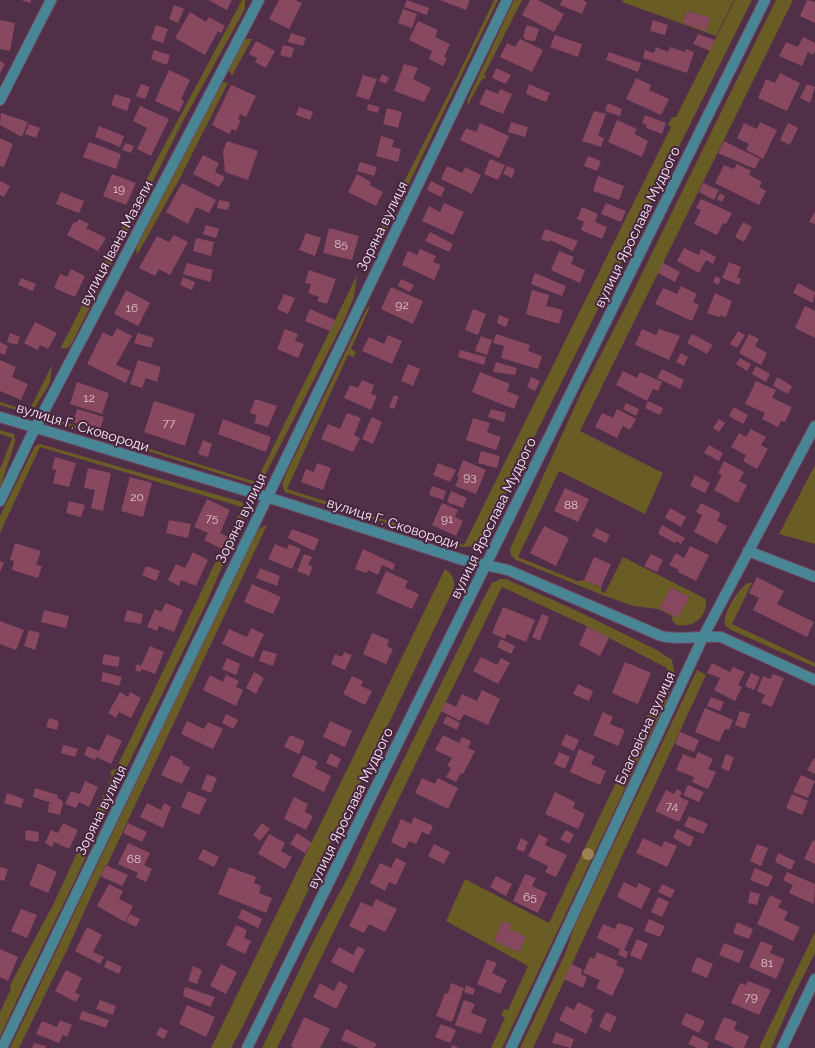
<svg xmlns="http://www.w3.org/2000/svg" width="815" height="1048" font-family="Raleway,sans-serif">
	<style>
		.green { fill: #695c24; fill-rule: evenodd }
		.building { fill: #874860 }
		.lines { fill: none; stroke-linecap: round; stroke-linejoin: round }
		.minor-casing { stroke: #6d4d65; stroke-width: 12 }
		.minor { stroke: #488595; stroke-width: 10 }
		.tree { fill: #9c8056 }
		.labels { text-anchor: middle; stroke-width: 4; stroke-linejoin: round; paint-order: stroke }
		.number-label { font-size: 12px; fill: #e0c2d1 }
		.street-label { font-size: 14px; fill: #fdeaf7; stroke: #47253e }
	</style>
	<rect width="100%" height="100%" fill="#522f49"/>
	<path class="green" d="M57 0H58L2 108 26 56Z
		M242 0H245V8L240 18 183 121 71 345 67 348 60 349 155 163Z
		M494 0H498L380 243 371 247 457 77Z
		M514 0H522L484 75 486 76 485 79H482L468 105 467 101Z
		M623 0H734L716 36 622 2ZM687 11 710 18 706 30 683 23Z
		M735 0H752L482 542 477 546 463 547 285 492 282 485 285 476 367 308 370 307 351 349 356 352 354 357 348 355 287 489 464 545 671 127 668 125 672 117H676Z
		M776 0H793L580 431 663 473 645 514 559 471 518 557 577 581 584 580 601 587V591L605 593 623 557 706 599C707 618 694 628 676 625L672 620V616L658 609 633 606 605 596 516 560 511 555 510 549 581 393 629 300ZM671 587 689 597 678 617 660 608Z
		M244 39H252L232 76 228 69Z
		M224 82 228 83 180 178 137 255 136 247 218 87Z
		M357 275 354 297 343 323 262 481 255 484 249 483 53 421 54 419 256 482Z
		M52 365 50 383 32 412 26 413 0 405V402L29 411Z
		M0 430 14 434 15 442 0 488V469L12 438 0 434Z
		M40 444 242 502 244 505 245 513 206 604 105 812 78 874 22 989 0 1037V1012L11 989 10 985 54 903 112 776 110 773 112 770 116 769 242 507 40 447 0 533V516L35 446Z
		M815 465V544L779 534Z
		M267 525 107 865H105L103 870 66 952 19 1048H10L256 532 260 528Z
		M445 569C453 574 456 581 453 590L242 1028 231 1048H211Z
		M500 579H506L575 610 657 650 672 660 675 675 666 702 502 1048H491L505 1018 501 1015 504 1009 508 1010 528 966 446 921 465 879 549 923 667 675V668L586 626 502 587 277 1048H262L313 942 348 877 380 807 482 601 492 583ZM503 921 511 924 509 929 526 937 519 952 494 941Z
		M748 583H752L732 624 815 663V667L731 630 725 625C722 614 738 589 748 583Z
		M697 670 706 675 533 1048H520L565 954 575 925Z
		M815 932V953L794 995 773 1044 771 1048H759Z"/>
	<path class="building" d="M21 0H31L30 3Z
		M208 0H232L227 10Z
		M279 0H295L302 3 289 29 269 19Z
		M407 0 429 8 427 15 404 7Z
		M440 0H470L466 10Z
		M530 0H538L564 14 554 32 522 15Z
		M562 0H582L587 2 582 14 560 5Z
		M807 0 815 2V23L800 16Z
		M174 5 184 9 178 23 169 19Z
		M403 9 417 14 412 28 398 23Z
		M687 11 710 18 706 31 683 23Z
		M190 12 206 22 209 17 225 26 221 33 218 31 205 55 175 38Z
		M0 20 15 23 10 51 0 49Z
		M653 20 668 25 665 35 650 31Z
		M418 21 438 30 435 37 450 44 444 57 447 58 443 66 429 59 432 51 409 40Z
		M156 25 168 29 163 43 151 39Z
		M527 25 539 29 535 41 526 40 523 36Z
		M291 33 306 38 303 46 288 42Z
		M698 34 715 40 710 51 693 44Z
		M555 35 582 44 578 57 550 47Z
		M803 37 815 43V51L813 55 808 52 802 66 779 56 786 42 798 47Z
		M520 39 543 50 532 72 500 57 507 43 515 47Z
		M256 41 275 51 266 68 255 62 257 58 249 54Z
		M283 45 294 48 291 58 280 55Z
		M656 47 668 52 670 47 685 52 686 49 694 52 687 73 643 58 645 50 654 53Z
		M154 50 170 55 167 65 151 59Z
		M609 52 641 63 638 72 606 60Z
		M0 61 5 64 0 74Z
		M404 64 418 68 413 79 431 88 424 102 394 91Z
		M496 68 511 75 506 84 492 78Z
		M169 70 190 80 181 99 184 101 179 112 155 101Z
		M780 73 800 83 787 111 758 98 766 79 775 83Z
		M382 74 389 78 386 84 379 81Z
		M363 75 377 79 369 100 356 96Z
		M636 78 651 85 649 90 669 99 661 115 626 99Z
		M141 84 150 87 145 99 136 96Z
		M529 84 550 93 546 102 526 94Z
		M807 84 815 87 810 103 800 98Z
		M231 85 256 96 246 117 240 114 238 119 241 120 236 131 232 129 229 134 212 125Z
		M486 89 498 94 500 89 512 94 503 114 479 104Z
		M115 94 131 99 127 111 111 105Z
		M608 103 622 109 620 116 605 111Z
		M368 104 379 107 378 113 367 110Z
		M140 106 169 119 151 156 137 149 147 128 133 121Z
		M299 107 313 112 310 120 296 115Z
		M387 108 402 112 398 128 383 124Z
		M594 111 606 114 598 136 604 138 601 147 582 141Z
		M1 113 28 122 22 137 0 125Z
		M645 115 666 123 662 134 646 128 647 125 642 123Z
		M617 120 637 129 634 134 648 141 642 157 608 142Z
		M511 122 528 127 525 137 508 132Z
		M760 122 777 130 763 159 746 150 749 144 737 138 744 123 757 129Z
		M480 123 509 136 499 158 460 140 466 128 476 132Z
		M788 123 798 128 790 145 780 140Z
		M29 124 40 128 36 138 25 134Z
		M99 126 124 136 120 147 95 137Z
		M381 136 394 140 392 147 401 149 398 162 376 156Z
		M0 138 13 144 4 167 0 166Z
		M227 141 258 151 248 180 225 172 223 151Z
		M724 141 760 159 755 169 718 153Z
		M89 142 121 154 116 169 83 157Z
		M125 143 134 146 131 153 122 150Z
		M203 155 219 163 215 172 225 177 219 187 193 174Z
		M588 156 601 161 597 171 584 166Z
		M490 159 505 165 498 180 484 174Z
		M360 162 377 167 374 176 357 171Z
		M737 164 751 171 749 175 762 182 759 187 766 191 759 205 715 183 724 165 734 169Z
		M447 166 462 173 465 167 481 175 472 194 441 179Z
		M507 166 515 169 512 178 503 174Z
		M112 174 136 183 126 205 103 196Z
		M357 174 371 182 369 185 383 192 376 206 348 192Z
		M598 176 624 186 619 200 593 191Z
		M0 181 10 186 4 197 0 195Z
		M431 181 445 188 441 197 427 190Z
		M182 183 216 200 209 213 196 207 188 224 166 212Z
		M703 183 719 190 714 200 699 192Z
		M61 192 84 201 79 213 56 204Z
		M720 193 725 196 722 202 717 199Z
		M701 199 732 213 726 224 723 223 717 235 694 224 701 210 696 208Z
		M219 200 230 202 228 210 217 208Z
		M444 203 464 212 453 235 422 221 429 206 440 212Z
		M606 203 626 211 621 222 601 214Z
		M582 207 598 214 595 222 607 227 602 239 581 230 584 222 577 219Z
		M815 211V224L809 222Z
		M79 219 89 224 86 228 106 238 98 251 67 235 74 222 76 223Z
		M743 222 752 227 744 242 735 237Z
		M206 225 219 229 216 238 203 234Z
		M329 228 359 236 352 260 323 253Z
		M545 229 578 241 573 251 550 240 548 242 541 239Z
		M430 232 453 244 449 252 425 241Z
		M306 233 321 238 315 256 299 250Z
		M174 235 188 242 170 275 159 269 155 276 139 268 157 236 169 242Z
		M196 238 214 242 211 256 193 251Z
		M684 248 699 255 701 249 716 257 713 264 706 260 699 273 677 261Z
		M420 249 436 256 433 262 441 265 434 280 402 265 408 251 417 255Z
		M559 251 574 257 571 264 585 270 580 283 551 270Z
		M729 262 741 267 737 277 741 279 739 285 722 278Z
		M187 263 213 270 210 282 183 274Z
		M663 263 680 272 675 282 658 273Z
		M71 269 85 276 75 297 54 288 60 274 67 277Z
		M309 270 336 279 327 304 317 301 319 297 308 293 311 284 305 283Z
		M535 273 566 286 562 296 531 284Z
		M716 276 721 279 718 285 713 282Z
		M183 277 195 282 192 290 180 285Z
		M21 278 36 284 33 291 18 285Z
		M401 279 414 285 410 292 398 286Z
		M798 283 815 292 813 303 793 293Z
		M681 286 697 294 693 302 699 305 692 321 655 304 663 288 677 294Z
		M391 287 423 301 413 324 381 309Z
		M126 290 150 303 138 326 114 314Z
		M532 290 549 295 546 306 563 310 559 324 526 314Z
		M715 293 732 301 726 317 720 315 719 317 707 313Z
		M284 294 295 298 288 314 277 309Z
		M805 306 815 311V338L795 328Z
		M310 309 335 320 330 331 305 321Z
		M473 309 486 314 478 335 465 330Z
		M499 315 509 319 506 327 497 323Z
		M35 322 57 333 48 349 40 345 38 350 24 343Z
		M117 328 132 336 116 365 131 371 126 383 87 364 103 332 112 337Z
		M285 329 298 334 295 341 304 344 298 358 277 349Z
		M642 329 656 335 659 329 680 336 669 360 635 345Z
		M738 331 745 335 737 348 730 344Z
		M10 333 20 337 17 345 7 342Z
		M138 333 154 338 151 348 134 343Z
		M496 334 530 345 528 351 542 356 538 369 501 358 504 346 493 343Z
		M692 334 713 345 707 354 687 343Z
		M749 334 759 339 755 346 767 353 761 365 739 353Z
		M388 335 402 341 392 364 362 351 369 337 384 344Z
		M481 336 492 340 487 355 475 351Z
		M0 342 8 346 5 355 0 353Z
		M460 350 486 357 484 365 458 357Z
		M681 353 688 357 684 366 676 362Z
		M740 358 751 364 747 371 736 364Z
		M0 360 16 367 12 377 28 384 21 400 0 391Z
		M138 360 161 367 157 382 146 378 142 388 130 384Z
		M496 362 517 368 515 375 493 372Z
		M408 364 420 369 413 386 401 381Z
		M756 366 770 374 766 382 752 374Z
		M662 369 684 380 680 389 657 378Z
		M623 371 637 378 640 372 662 382 658 391 653 389 647 401 616 385Z
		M480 372 510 384 507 391 519 396 514 409 472 392Z
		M531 377 540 381 535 391 527 387Z
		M777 377 792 386 788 394 773 386Z
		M362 380 374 385 371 394 377 396 371 410 344 398 350 385 358 388Z
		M756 381 776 390 772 398 792 407 785 422 781 421 778 427 762 419 765 413 745 404Z
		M77 382 109 393 102 414 70 404Z
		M394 395 399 397 394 409 389 407Z
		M255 399 277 406 268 427 254 423 257 415 250 413Z
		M154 401 195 414 185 446 144 432Z
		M648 401 663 408 660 415 645 408Z
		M626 403 639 409 636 416 623 409Z
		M734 407 748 415 743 424 729 416Z
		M77 409 104 417 100 430 73 422Z
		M491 409 506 413 504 422 488 417Z
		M617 409 636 419 630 430 623 426 617 438 595 427 602 413 613 418Z
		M347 413 361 418 354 435 360 438 353 452 321 439 328 424 340 429Z
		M372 417 382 422 373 444 362 439Z
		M473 418 490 423 487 432 501 437 496 450 466 440Z
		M223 419 271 437 266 452 218 434Z
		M719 419 725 423 719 432 713 428Z
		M751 429 766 437 761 445 768 449 757 469 743 461 746 455 731 447 739 433 746 437Z
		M203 440 212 444 208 457 198 454Z
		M709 445 723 453 719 461 704 453Z
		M481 451 500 456 497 468 478 463Z
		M55 457 76 463 69 487 53 483 56 470 52 469Z
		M463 460 486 470 476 494 455 486 459 477 457 476Z
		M724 461 744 472 739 481 747 485 738 503 714 490 722 475 718 473Z
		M317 463 331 468 323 490 301 482 306 469 314 472Z
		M438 463 456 470 450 482 433 475Z
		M88 468 111 473 103 511 91 508 95 490 84 488Z
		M695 475 710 483 705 493 690 486Z
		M130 477 152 483 143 517 121 511Z
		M432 486 446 491 443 500 429 495Z
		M565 488 589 499 578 522 554 511Z
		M451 491 467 498 463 508 447 502Z
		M207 499 230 510 220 533 228 537 222 549 204 540 208 533 194 527Z
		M69 501 85 505 81 517 66 513Z
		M442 503 458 510 455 517 463 521 456 536 432 525Z
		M701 503 721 513 717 521 727 526 717 544 694 532 702 515 696 512Z
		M670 508 686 517 681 527 665 518Z
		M169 520 191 524 188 538 166 533Z
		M662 525 685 538 681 544 676 541 675 543 658 534Z
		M544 526 569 538 556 566 530 553Z
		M596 528 610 535 606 543 592 536Z
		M292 529 319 539 314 551 288 538Z
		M15 543 41 551 36 565 42 566 38 578 12 570 14 561 10 560Z
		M275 544 287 549 289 544 301 549 292 569 268 559Z
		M690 546 709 555 696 581 678 572 679 570 669 565 676 553 684 558Z
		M363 549 395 564 393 570 382 565 378 575 368 570 367 573 355 569Z
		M193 552 208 560 196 586 181 580 179 586 168 580 176 564 185 568Z
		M304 554 312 557 308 565 313 566 309 576 297 571Z
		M651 554 663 560 657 572 644 566Z
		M594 557 611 564 601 587 584 580Z
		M0 561 4 563 0 572Z
		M146 566 160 571 156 581 142 575Z
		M260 568 280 576 277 586 256 578Z
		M386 571 408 581 405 588 419 594 412 609 376 593Z
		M757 577 784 591 777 604 814 622 807 637 753 610 759 598 749 593Z
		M252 584 281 597 273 614 244 602Z
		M671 587 689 597 678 618 660 608Z
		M166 603 183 610 174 632 159 626 157 631 147 627 155 609 161 612Z
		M503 607 535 620 526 642 507 634 505 639 492 633Z
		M44 610 69 616 66 628 41 622Z
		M127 610 143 614 141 624 124 621Z
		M542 614 549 617 540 641 532 637Z
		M0 621 24 630 16 650 0 644Z
		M587 627 609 638 600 656 579 645Z
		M251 628 264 634 253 658 222 644 229 629 247 637Z
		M29 630 40 633 35 650 24 646Z
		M372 633 389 640 387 646 393 649 386 664 363 654Z
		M501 639 515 646 511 654 497 647Z
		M150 646 164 652 155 674 142 669 140 672 135 670 137 664 141 666Z
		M263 650 277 654 273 666 259 661Z
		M344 652 352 655 345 670 331 664 335 654 342 657Z
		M104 654 120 657 118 667 102 664Z
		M481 657 497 665 501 658 510 663 498 684 473 671Z
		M227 658 240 664 236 675 222 669Z
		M625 662 651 673 638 704 612 693Z
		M712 663 730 672 733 667 745 672 738 685 742 687 735 701 714 690 720 678 707 673Z
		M103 672 122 677 119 686 101 681Z
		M254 672 264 678 256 694 246 688Z
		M751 673 760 677 754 690 745 686Z
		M773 674 784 678 772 707 761 703 765 695 757 691 763 676 770 679Z
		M210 675 223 682 226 675 239 681 236 687 243 690 236 706 203 690Z
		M352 676 363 681 361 686 372 691 365 705 343 694Z
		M578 684 593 691 589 701 573 694Z
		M482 690 500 699 488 725 464 714 460 721 441 711 446 702 456 707 462 694 477 701Z
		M120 692 128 697 130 692 141 698 131 718 119 712 116 718 108 713Z
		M711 697 724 702 720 711 707 706Z
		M705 708 733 720 729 730 725 729 719 742 695 732Z
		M740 711 750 714 745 729 735 725Z
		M603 712 613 717 610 724 625 730 618 746 593 735Z
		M226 714 238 720 233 729 222 723Z
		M447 716 460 723 457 730 443 723Z
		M49 718 59 721 57 730 46 727Z
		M187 721 204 729 208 722 223 729 213 749 181 734Z
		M330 721 352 731 345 747 323 737Z
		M680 732 699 740 694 752 675 744Z
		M107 734 122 741 111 764 96 757 95 760 84 755 88 746 99 751Z
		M566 734 579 740 574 751 561 745Z
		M290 735 305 741 299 754 284 747Z
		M443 735 459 743 462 737 471 741 468 748 475 751 463 774 461 773 456 782 446 777 451 768 447 766 452 758 435 750Z
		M63 745 78 749 75 757 61 753Z
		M579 749 595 756 591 764 606 771 600 785 570 772Z
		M559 752 570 757 565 769 554 764Z
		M698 752 713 759 708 769 716 772 708 789 692 782 694 777 676 770 683 754 695 759Z
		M330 753 341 759 337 768 326 763Z
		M726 754 734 757 729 771 721 768Z
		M171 755 183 761 182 764 190 767 182 784 161 775Z
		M303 755 318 762 315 768 331 776 324 792 292 776Z
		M814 758 815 759V774L807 770Z
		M207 774 217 778 211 793 201 789Z
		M801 775 815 781 808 798 793 792Z
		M422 778 435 784 438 778 458 788 448 809 415 793Z
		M85 781 98 787 89 807 79 802 76 808 65 804 71 791 80 794Z
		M688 785 704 792 699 802 683 795Z
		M35 788 58 795 57 798 62 800 63 803 60 815 48 812 49 803 55 804 33 797Z
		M677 789 682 792 680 797 689 801 679 822 655 811 666 790 674 794Z
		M188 791 207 799 199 815 181 807Z
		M555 792 575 802 573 808 585 814 578 829 545 814Z
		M7 793 24 799 21 808 4 803Z
		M792 794 808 801 802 815 786 808Z
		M294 797 308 804 305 812 313 816 306 830 284 819Z
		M147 803 161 810 164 803 171 807 163 828 140 817Z
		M689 816 708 824 703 834 684 826Z
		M414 817 433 826 429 835 422 832 416 844 409 841 405 849 391 842 401 819 411 824Z
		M63 823 78 830 69 849 54 842 52 847 45 843 51 830 58 833Z
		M128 823 147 832 142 842 123 833Z
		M262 823 270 829 260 841 253 835Z
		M677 829 694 837 690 847 673 838Z
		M26 830 39 832 38 842 25 840Z
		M566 830 574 835 569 844 560 839Z
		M297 833 312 843 305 853 290 844Z
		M269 834 285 843 281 851 292 857 285 869 258 854Z
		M539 834 548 839 545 845 567 855 556 877 545 872 548 866 528 856Z
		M521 838 528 842 524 852 516 849Z
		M643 838 662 847 664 841 677 846 667 867 636 853Z
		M813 840 815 841V864L804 859Z
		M128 843 150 853 144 865 152 869 146 882 136 877 138 873 118 864Z
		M434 844 450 852 444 864 428 856Z
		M757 844 768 848 761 866 750 861Z
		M203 849 219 857 214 867 198 859Z
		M778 853 795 861 791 870 775 862Z
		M396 858 406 863 396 885 389 882 385 891 370 883 380 863 391 868Z
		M38 863 57 872 48 893 29 885Z
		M106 865 128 875 122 886 100 876Z
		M0 867 8 869 4 881 0 880Z
		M229 867 256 877 254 883 261 886 259 893 272 898 266 913 218 894Z
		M755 868 773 876 768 887 750 880Z
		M787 872 815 884 814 904 789 893 793 885 783 880Z
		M525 874 536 878 532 886 547 893 538 913 513 901Z
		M496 876 512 884 506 896 490 887Z
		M624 882 636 888 639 883 651 889 641 909 617 897Z
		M109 884 123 891 119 899 133 906 125 922 97 906Z
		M662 884 675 890 671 898 658 892Z
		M750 891 760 894 757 905 748 903Z
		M770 895 782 901 778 907 788 912 784 920 800 927 793 941 757 924Z
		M658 897 669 902 662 917 651 912Z
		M376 899 397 909 385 932 369 924 364 933 349 926 361 902 372 907Z
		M21 909 37 915 27 938 11 931Z
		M242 909 262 919 258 928 238 918Z
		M130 914 140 919 136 927 126 922Z
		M649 919 665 926 660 937 644 931Z
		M503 921 511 924 509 929 526 937 519 952 494 941Z
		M737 922 753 929 749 939 733 933Z
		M618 923 634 928 624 950 628 952 626 958 618 955 620 949 597 938 603 924 615 929Z
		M236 925 247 930 244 938 251 941 245 954 226 945Z
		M87 927 102 935 93 952 104 957 100 964 75 951Z
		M637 939 648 944 641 960 630 955Z
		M761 941 773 946 770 953 785 959 776 979 749 967Z
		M724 943 744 951 739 963 719 955Z
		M358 946 365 950 353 973 331 962 339 947 353 955Z
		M0 949 18 957 8 981 0 977Z
		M597 952 618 961 616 965 625 969 612 996 596 988 600 980 583 973 590 957 594 959Z
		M697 957 713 964 707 978 691 971Z
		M487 959 497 963 492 973 507 980 500 994 477 984Z
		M107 960 122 967 119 974 104 967Z
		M221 964 237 972 226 994 210 986Z
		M571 964 582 969 581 974 587 977 583 988 564 979Z
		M193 966 202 970 197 984 188 981Z
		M66 970 82 978 75 993 80 995 76 1002 55 991Z
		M339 981 348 986 336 1009 313 997 320 983 334 991Z
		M748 981 771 990 759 1015 731 1003 740 983 746 985Z
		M451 983 464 988 452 1022 436 1016 445 993 448 994Z
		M466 985 475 989 473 995 464 992Z
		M185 987 215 997 210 1007 183 996Z
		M100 1000 116 1006 113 1015 96 1009Z
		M464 1000 475 1004 471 1013 487 1019 481 1034 455 1025Z
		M578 1002 594 1010 590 1017 593 1019 586 1034 559 1020 566 1006 574 1010Z
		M187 1005 215 1017 206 1037 179 1024Z
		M82 1011 109 1020 106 1028 79 1019Z
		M606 1012 617 1017 610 1032 599 1027Z
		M686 1013 705 1021 699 1033 681 1024Z
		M304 1017 330 1029 320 1048H294L291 1046Z
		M724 1017 737 1022 734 1030 749 1036 744 1048H735L714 1039Z
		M60 1020 72 1025 67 1037 63 1035 59 1043 36 1034 42 1021 57 1027Z
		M441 1024 456 1030 450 1043 435 1037Z
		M160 1027 168 1031 164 1039 156 1035Z
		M346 1029 377 1044 374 1048H359L341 1040Z
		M556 1032 574 1039 571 1048 552 1043Z
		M693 1035 709 1043 707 1048H697L688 1044Z
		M34 1043 46 1046V1048H32Z
		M452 1045 459 1048H451Z"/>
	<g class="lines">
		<g class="minor-casing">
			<path id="minor" d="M0 100 51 0
				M0 417 267 497 463 560 508 570 661 636C682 641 699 635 721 637L815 680
				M0 501 30 438 259 0
				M748 551 815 577
				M2 1048 507 0
				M247 1048 765 0
				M511 1048 704 635 815 426
				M782 1048 815 979"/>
		</g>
		<use href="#minor" class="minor"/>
	</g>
	<circle class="tree" cx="588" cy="854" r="6"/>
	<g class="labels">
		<g class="number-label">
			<text x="119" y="193">19</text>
			<text x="341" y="248">85</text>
			<text x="402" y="309">92</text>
			<text x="132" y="312">16</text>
			<text x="89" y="402">12</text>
			<text x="169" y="427">77</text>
			<text x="470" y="481">93</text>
			<text x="137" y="501">20</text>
			<text x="571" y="509">88</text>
			<text x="212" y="522">75</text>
			<text x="447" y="523">91</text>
			<text x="672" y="810">74</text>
			<text x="134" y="863">68</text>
			<text x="530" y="901">65</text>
			<text x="767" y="967">81</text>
			<text x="751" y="1001">79</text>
		</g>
		<g class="street-label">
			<text transform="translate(382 226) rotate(-64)" y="5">Зоряна вулиця</text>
			<text transform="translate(637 227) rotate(-64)" y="5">вулиця Ярослава Мудрого</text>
			<text transform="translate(116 243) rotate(-62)" y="5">вулиця Івана Мазепи</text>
			<text transform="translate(83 427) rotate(17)" y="5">вулиця Г. Сковороди</text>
			<text transform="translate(241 518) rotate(-64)" y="5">Зоряна вулиця</text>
			<text transform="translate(493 518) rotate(-64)" y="5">вулиця Ярослава Мудрого</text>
			<text transform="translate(393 523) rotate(18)" y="5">вулиця Г. Сковороди</text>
			<text transform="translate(645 728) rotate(-65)" y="5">Благовісна вулиця</text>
			<text transform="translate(350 808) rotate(-64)" y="5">вулиця Ярослава Мудрого</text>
			<text transform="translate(101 810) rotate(-64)" y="5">Зоряна вулиця</text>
		</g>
	</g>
</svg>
